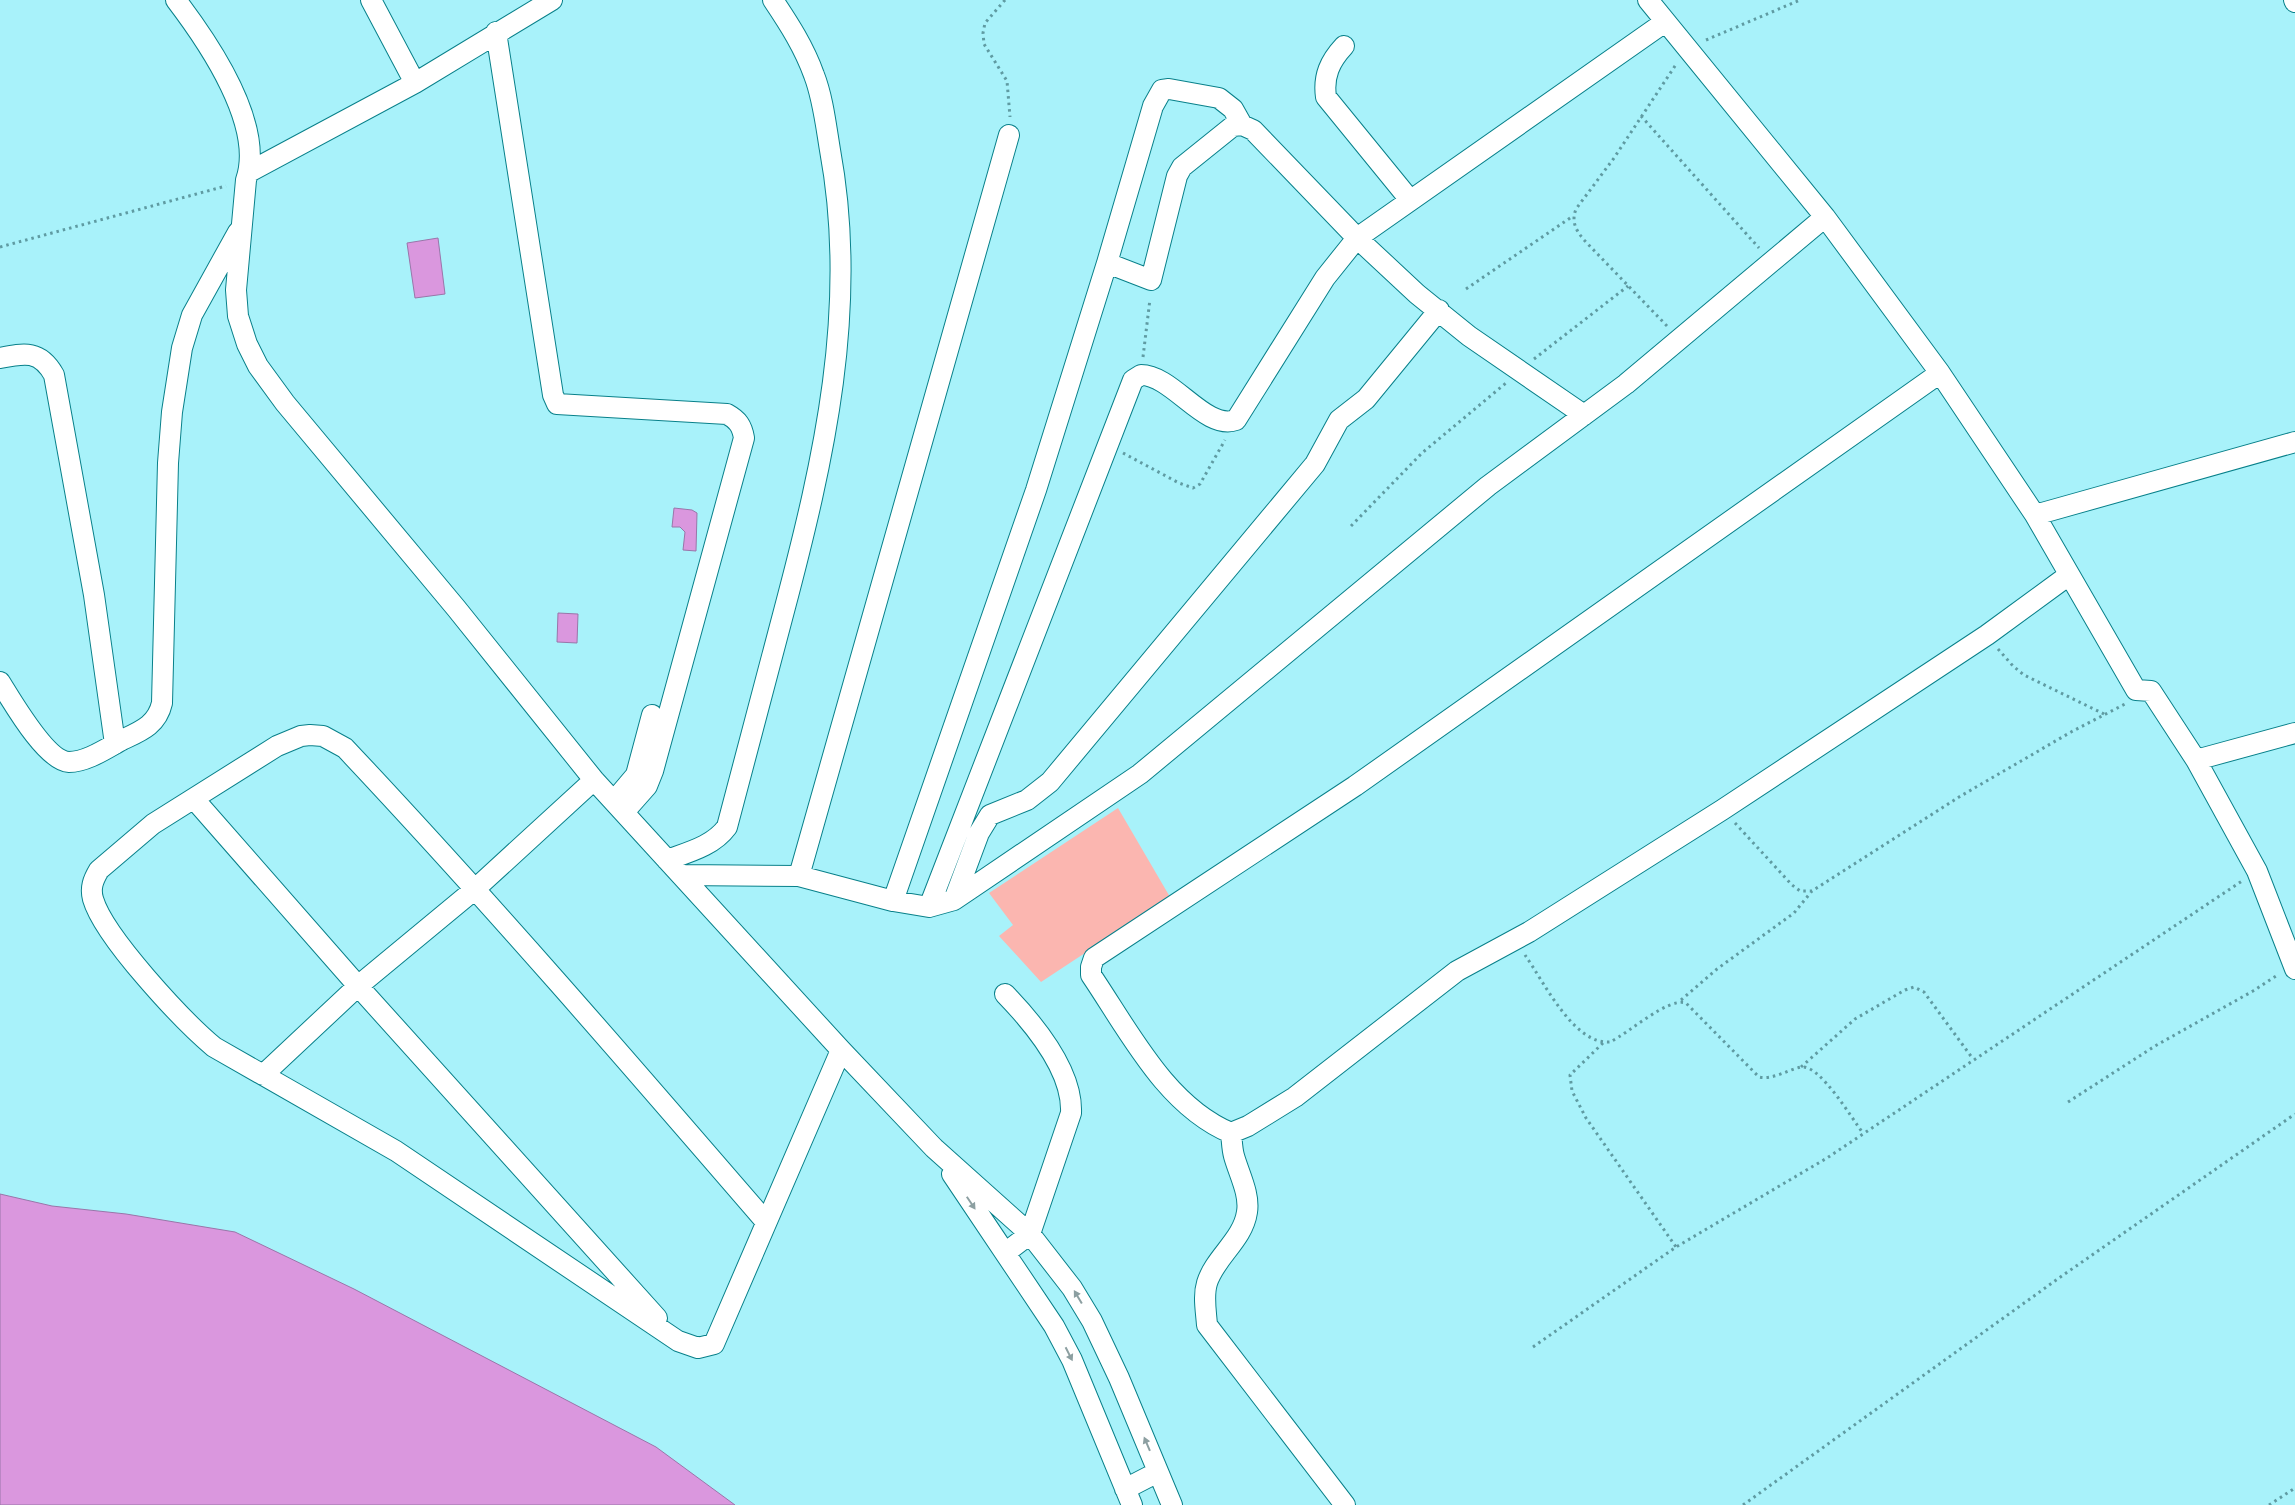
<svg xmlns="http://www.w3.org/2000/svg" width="2295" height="1505" font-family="'Space Grotesk',sans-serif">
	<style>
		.green { fill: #fbb6b0 }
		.water { fill: #da97de; stroke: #9976a9 }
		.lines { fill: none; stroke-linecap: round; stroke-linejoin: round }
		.minor-casing { stroke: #08808a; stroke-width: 22 }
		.path { stroke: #5f9ba2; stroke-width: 3; stroke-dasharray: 2.5 4; stroke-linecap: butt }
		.minor { stroke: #fff; stroke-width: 20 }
		.oneway { fill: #8c9fa1 }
	</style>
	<rect width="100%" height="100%" fill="#a8f2fa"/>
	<path class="green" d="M1118 808 1170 897 1041 982 999 936 1013 925 989 893Z"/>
	<path class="water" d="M438 238 445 294 415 298 407 243Z
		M674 508 692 510 697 513 696 551 683 550 685 532 680 527H672Z
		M558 613 578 614 577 643 557 642Z
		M0 1194 52 1206 126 1214 235 1232 354 1289 656 1447 735 1505H0Z"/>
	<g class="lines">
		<g class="minor-casing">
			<path id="minor" d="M176 0C208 42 265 125 246 180L236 290 238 316 247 344 258 366 285 403 456 608 594 780 841 1050 934 1148 1030 1234 1072 1288 1092 1321 1119 1378 1172 1505
				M371 0 415 83
				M1648 0 1825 217 1940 373 2035 515 2136 690 2151 691 2196 760 2257 871 2295 969
				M2294 0 2295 2
				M496 32 553 395 557 404 727 414C738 420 742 426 744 438L653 771 647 786 624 812
				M1344 46C1330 61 1323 76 1326 97L1410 200
				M249 172 415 83 552 0
				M1107 263 1153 106 1162 90 1169 89 1219 98 1233 109 1242 125
				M0 358C25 353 40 350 54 375L94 595 115 744
				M2035 515 2295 442
				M0 682C12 701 46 761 69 762 87 762 107 748 122 740 141 731 157 725 162 703L168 463 172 412 182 348 192 315 238 232
				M2196 760 2295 733
				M194 799 358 986 657 1318
				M614 801 636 775 652 715
				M667 860C689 852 713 846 727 827 746 755 765 683 784 611 824 460 859 307 830 150 826 126 823 98 814 75 804 47 789 24 773 0
				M681 875 799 876 893 901 929 907 954 900 1140 774 1488 486 1626 384 1825 217
				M799 876 1009 135
				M954 900 979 833 990 815 1027 800 1050 782 1315 464 1339 420 1366 399 1439 310
				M893 901 1036 490 1107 263 1151 280 1177 176 1182 167 1233 126 1242 125 1253 130 1357 238 1417 294 1469 336 1584 415
				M929 907 1133 380 1141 375C1173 375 1205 431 1236 420L1325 278 1357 238 1665 22
				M1005 994C1033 1023 1073 1071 1071 1113L1030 1234 1005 1253
				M263 1075 358 986 474 890 594 780
				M1231 1133C1166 1106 1129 1031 1091 975V967L1094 958 1355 786 1940 373
				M952 1174 1054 1326 1072 1360 1132 1505
				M766 1222C628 1062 490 902 345 748L323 736 310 735 301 736 277 746 153 824 99 870C93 880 90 888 93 899 104 937 183 1021 214 1047L396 1151 678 1341 698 1348 714 1344 841 1050
				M1125 1489 1158 1472
				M1345 1505 1207 1325C1206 1311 1203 1296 1207 1283 1215 1257 1243 1240 1247 1212 1250 1194 1239 1174 1234 1156 1232 1149 1232 1141 1231 1133L1248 1126 1295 1097 1457 971 1529 932 1722 810 1987 635 2069 575"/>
		</g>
		<path class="path" d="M1005 0 985 23 983 33 984 44 1007 81 1010 117
			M1706 40 1800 0
			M1641 116 1759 248
			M0 247 226 186
			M1466 289 1573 216
			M1667 326 1584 240C1576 230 1571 222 1576 209L1614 158 1677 63
			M1143 357 1150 299
			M1534 359 1628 286
			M1123 453 1179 483 1193 488 1200 484 1225 440
			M1351 526 1422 453 1506 383
			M1998 649 2013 666 2024 675 2104 714
			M1735 823 1792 885 1800 891H1812L1959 797 2071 732 2125 704
			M1525 955C1544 982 1574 1045 1610 1042 1629 1033 1668 997 1686 1003L1759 1077C1773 1080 1787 1070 1801 1067 1820 1064 1852 1119 1863 1133
			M1681 1000 1717 969 1794 913 1812 891
			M1603 1043 1570 1075 1572 1091 1586 1118 1676 1247
			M1801 1067 1855 1019 1905 990 1914 987 1924 992 1973 1059
			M2068 1102 2155 1046 2253 991 2276 976
			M1533 1347 1676 1247 1827 1158 2242 881
			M1743 1505 2059 1278 2295 1114
			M2269 1505 2295 1488"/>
		<use href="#minor" class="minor"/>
	</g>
	<defs><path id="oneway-solid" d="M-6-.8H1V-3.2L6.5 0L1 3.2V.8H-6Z" transform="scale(1.25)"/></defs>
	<g class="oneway">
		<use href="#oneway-solid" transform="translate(971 1203) rotate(56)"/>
		<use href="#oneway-solid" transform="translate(1078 1297) rotate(-121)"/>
		<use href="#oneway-solid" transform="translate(1069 1354) rotate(63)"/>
		<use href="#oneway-solid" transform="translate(1147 1444) rotate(-113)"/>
	</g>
</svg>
